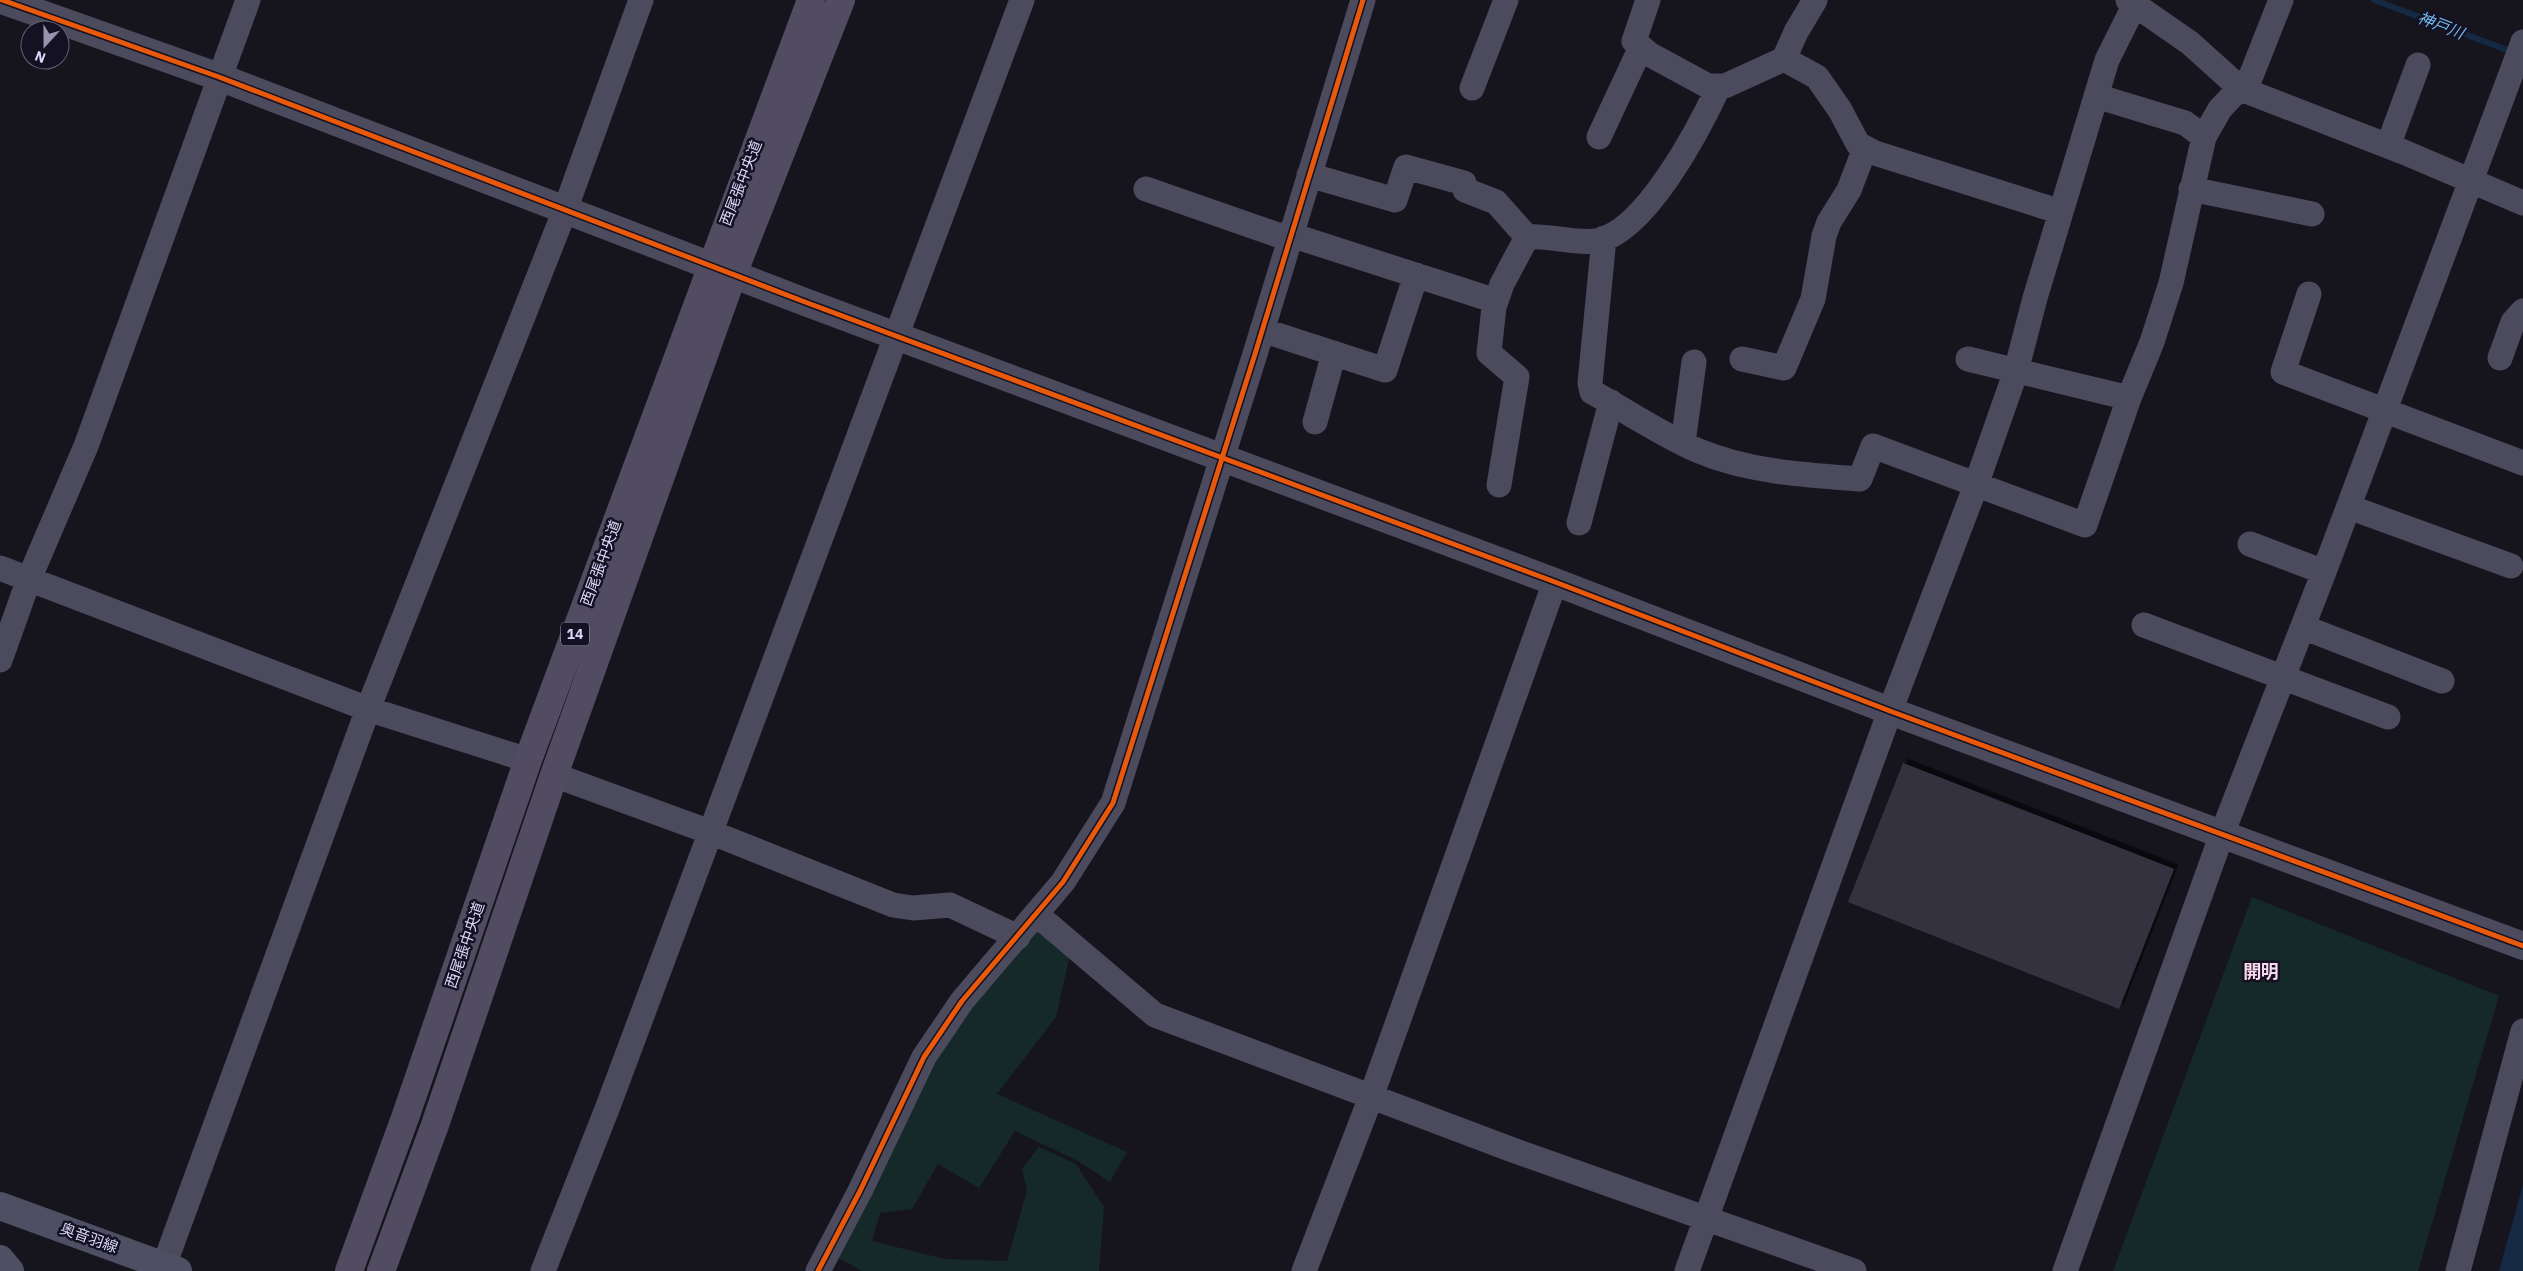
<svg xmlns="http://www.w3.org/2000/svg" width="2523" height="1271" font-family="'IBM Plex Sans','Noto Sans JP',sans-serif">
	<style>
		.green { fill: #152928 }
		.water { fill: #162943 }
		.lines { fill: none; stroke-linecap: round; stroke-linejoin: round }
		.stream { stroke: #162943; stroke-width: 6 }
		.building { fill: #343340; filter: url(#shadow) }
		.minor { stroke: #4c4b5e; stroke-width: 25 }
		.tertiary { stroke: #4c4b5e; stroke-width: 28 }
		.secondary { stroke: #4f4f64; stroke-width: 28 }
		.primary { stroke: #524c62; stroke-width: 28 }
		.cycleway-casing { stroke: #131122; stroke-width: 8 }
		.cycleway { stroke: #e8590c; stroke-width: 5 }
		.labels { text-anchor: middle; stroke-width: 5; stroke-linejoin: round; paint-order: stroke }
		.shield { fill: #131122; stroke: #9e9cb9; stroke-width: 1 }
		.shield-label { font-size: 14px; font-weight: bold; fill: #dad7fa }
		.street-label { font-size: 15px; fill: #dad7fa; stroke: #131122 }
		.water-label { font-size: 16px; font-style: italic; fill: #72b9ee; stroke: #131122 }
		.quarter-label { font-size: 18px; font-weight: bold; fill: #fad9ef; stroke: #131122 }
	</style>
	<defs>
		<filter id="shadow"><feDropShadow dx="4.5" dy="-4.5" stdDeviation="0" flood-color="#0009"/></filter>
	</defs>
	<rect width="100%" height="100%" fill="#16151e"/>
	<path class="green" d="M2252 897 2499 996 2418 1271H2113Z
		M1036 914 1072 946 1056 1017 997 1094 1127 1152 1110 1182 1078 1161 1015 1131 979 1188 938 1164 912 1209 880 1213 872 1241 945 1259 1007 1261 1027 1190 1022 1169 1039 1147 1076 1164 1104 1207 1099 1271H862L828 1252 924 1057Z"/>
	<path class="water" d="M2523 1185V1271H2499L2500 1267Z"/>
	<g class="lines">
		<path class="stream" d="M2374 0 2507 50"/>
	</g>
	<path class="building" d="M1903 763 2174 869 2119 1009 1848 902Z"/>
	<g class="lines">
		<path class="minor" d="M1648 0 1634 41 1649 54 1708 86H1725L1784 59 1817 77 1840 110 1858 144 1875 153 2061 212
			M2128 0 2190 43 2241 89 2406 153 2523 203
			M1784 59 1796 32 1815 0
			M1472 88 1506 0
			M2096 96 2185 123 2204 137
			M1599 137 1641 47
			M2388 146 2418 65
			M1309 175 1395 200 1406 167 1464 183 1465 190 1496 202 1527 237
			M1146 189 1278 235H1291L1496 301
			M2191 189 2312 214
			M1604 238 1590 383 1592 392C1627 411 1662 435 1699 451 1749 472 1806 475 1860 479L1873 446 2085 525 2129 398 2152 342 2171 283 2204 137 2220 109 2251 76 2281 0
			M2309 294 2283 372 2523 463
			M1262 330 1385 370 1416 275
			M2500 358 2513 322 2523 311
			M1742 359 1784 368 1813 299 1824 236 1829 222 1849 190 1865 148
			M1968 359 2129 398
			M1315 422 1334 353
			M1683 443 1694 362
			M1499 485 1517 377 1489 353 1494 307 1502 284 1527 237C1550 235 1574 244 1596 241 1645 233 1699 129 1719 86
			M2349 507 2511 566
			M1579 523 1611 402
			M2250 544 2324 572
			M0 568 368 709 528 760
			M2144 625 2388 717
			M2303 627 2442 681
			M0 660 29 579 86 446 248 0
			M554 775 710 832 893 905 913 908 950 905 1018 937
			M1036 914 1155 1015 1510 1149 1854 1271
			M162 1271 368 709 565 210 641 0
			M543 1271 607 1109 1022 0
			M818 1271 860 1191 924 1057 962 1001 1063 882 1113 803 1255 354 1363 0
			M1304 1271 1371 1097 1555 582
			M1687 1271 1890 711 1976 485 2016 371 2035 298 2107 60 2137 0
			M2065 1271 2222 834 2324 572 2523 42
			M2458 1271 2523 1031"/>
		<path class="tertiary" d="M2 0 219 77 805 302 1555 582 1890 711 2523 946"/>
		<path class="secondary" d="M0 1206 178 1271
			M0 1259 10 1271"/>
		<path class="primary" d="M349 1271 406 1115 528 760 811 0
			M381 1271 435 1125 554 775 733 274 841 0"/>
		<g class="cycleway-casing">
			<path id="cycleway" d="M2 0 219 77 805 302 1555 582 1890 711 2523 946
				M818 1271 860 1191 924 1057 962 1001 1063 882 1113 803 1255 354 1363 0"/>
		</g>
		<use href="#cycleway" class="cycleway"/>
	</g>
	<g class="labels">
		<rect class="shield" x="561" y="622.5" width="28" height="23" rx="4"/>
		<g class="shield-label">
			<text x="575" y="639">14</text>
		</g>
		<g class="street-label">
			<text transform="translate(741 183) rotate(-69)" y="5">西尾張中央道</text>
			<text transform="translate(601 563) rotate(-70)" y="5">西尾張中央道</text>
			<text transform="translate(465 945) rotate(-71)" y="5">西尾張中央道</text>
			<text transform="translate(89 1238) rotate(20)" y="5">奥音羽線</text>
		</g>
		<g class="water-label">
			<text transform="translate(2441 25) rotate(21)" y="6">神戸川</text>
		</g>
		<g class="quarter-label">
			<text x="2261" y="978">開明</text>
		</g>
	</g>
	<g transform="translate(45 45) rotate(201)"><circle r="24" fill="#131122" stroke="#636078"/>
	<path d="M0-4L9 19L0 12L-9 19Z" fill="#9593ad"/>
	<text y="-8" font-size="14" font-weight="bold" text-anchor="middle" fill="#dad7fa">N</text>
	</g>
</svg>
